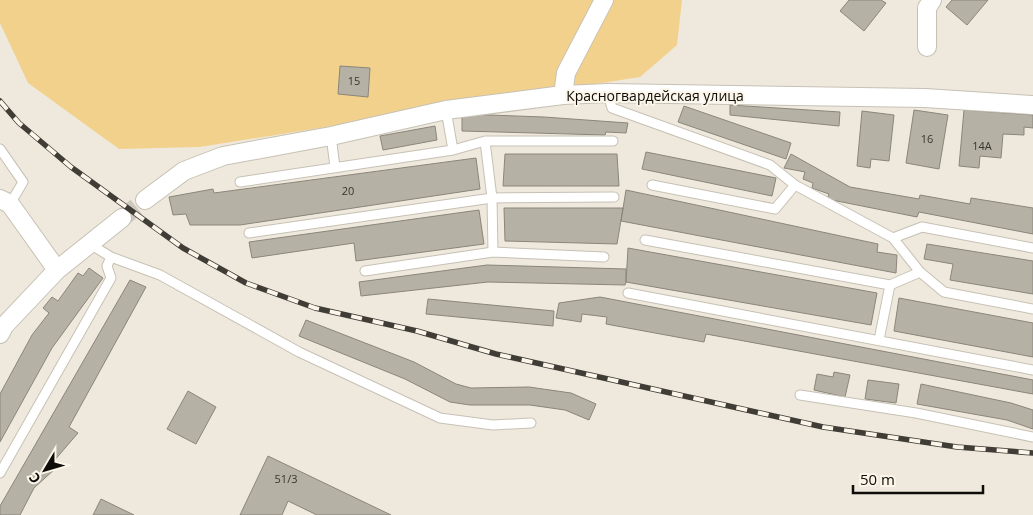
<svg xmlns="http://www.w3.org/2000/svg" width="1033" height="515" font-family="'Open Sans',sans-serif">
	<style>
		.green { fill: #f2d18d }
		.building { fill: #b6b1a5; stroke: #8b857a }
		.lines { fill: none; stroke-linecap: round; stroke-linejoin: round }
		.street-tunnel { stroke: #cdc8bd; stroke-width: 18; stroke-dasharray: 18 9; stroke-linecap: butt }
		.lane-casing { stroke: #c7c1b5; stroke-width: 11 }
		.street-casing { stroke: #c7c1b5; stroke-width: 20 }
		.lane { stroke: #fff; stroke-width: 9 }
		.street { stroke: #fff; stroke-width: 18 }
		.rail-casing { stroke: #403d37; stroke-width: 5.5 }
		.rail { stroke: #fcf6ea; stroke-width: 4; stroke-dasharray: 11; stroke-linecap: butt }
		.labels { text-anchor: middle; stroke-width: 4; stroke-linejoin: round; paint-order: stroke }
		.number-label { font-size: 11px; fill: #38352f }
		.street-label { font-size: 14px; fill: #0e0c08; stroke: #fcf6ea }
	</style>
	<rect width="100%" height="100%" fill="#efe9dd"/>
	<path class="green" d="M0 0H682L677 45 640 77 200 147 119 149 28 83 0 23Z"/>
	<path class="building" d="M849 0H881L886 3 864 31 840 11Z
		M952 0H988L967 25 946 7Z
		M340 66 370 68 368 97 338 94Z
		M730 105 840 112 839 126 730 115Z
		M684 106 791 143 786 159 678 122Z
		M914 110 948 115 939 169 906 163Z
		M964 110 1033 115V128L1024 127V135L1003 134 1001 158 980 156 979 168 959 166Z
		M862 111 894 115 889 161 871 159 870 168 857 166Z
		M462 114 544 117 628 123 626 133 606 132 605 135 462 131Z
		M435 126 437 140 383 150 380 136Z
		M646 152 776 178 772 196 642 169Z
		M505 154H617L619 186H503Z
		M791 154 850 187 919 199 920 195 970 204 971 198 1033 208V234L919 212 917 217 827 199 829 194 812 188 813 183 803 179 805 172 784 168Z
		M476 158 480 189 240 225H190L186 214 173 215 169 197 213 189 214 193Z
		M626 190 878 244 877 252 897 255 896 273 621 221Z
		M504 208H623L617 244 505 241Z
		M479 210 484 244 356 261 354 243 252 258 249 242Z
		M927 244 1033 261V294L950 280 953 264 924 259Z
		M628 248 877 293 871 325 626 282Z
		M487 265 626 269V282L625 285 488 282 361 296 359 282Z
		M89 268 103 278 52 348 0 442V394L32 335 49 313 43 308 52 297 58 301 78 273 83 276Z
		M130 280 146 287 69 427 78 433 53 462 56 468 34 488 20 515H0V506Z
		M600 297 1033 380V394L706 334 704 342 606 324 607 317 582 314 581 322 556 318 559 303Z
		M899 298 1033 323V357L894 331Z
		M428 299 554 311 553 326 426 314Z
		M306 320 414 362 456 384 471 388 529 387 571 393 596 404 589 420 565 410 530 405H470L450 402 405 379 299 336Z
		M834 372 850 375 845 397 814 390 817 374 833 377Z
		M868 380 899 384 896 403 865 399Z
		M921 384 1011 403 1033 410V429L1007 420 917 404Z
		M188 391 216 407 196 444 167 429Z
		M268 456 391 515H317L288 501 282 515H240Z
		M101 499 134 515H93Z"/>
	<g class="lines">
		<path class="street-tunnel" d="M122 218 145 200"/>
		<g class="lane-casing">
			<path id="lane" d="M608 93 612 108 770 165 795 185 893 238 920 272 944 292 1033 309
				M446 110 453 150
				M331 136 335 167
				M485 141 492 198 493 252
				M0 149 23 182 10 204
				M240 182 453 150 485 141H613
				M652 185 775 209 795 185
				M249 233 492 198 614 197
				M893 238 922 227 1033 248
				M645 240 890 285 920 272
				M90 244 111 257 160 275 299 352 440 418 493 425 531 423
				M365 271 493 252 604 257
				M628 293 1033 370
				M879 340 890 285
				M800 395 916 413 1033 437
				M0 473 111 278 107 266 111 257"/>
		</g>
		<g class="street-casing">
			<path id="street" d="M927 47V8L932 0
				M563 95 566 73 604 0
				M0 199 10 204 57 270 4 326 0 334
				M145 200 184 171 223 156 331 136 446 110 563 95 608 93 925 98 1033 105
				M57 270 122 218"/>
		</g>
		<use href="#lane" class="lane"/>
		<use href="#street" class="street"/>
		<g class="rail-casing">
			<path id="rail" d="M0 101 19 123 71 167 183 248 246 283 315 308 417 331 496 354 823 427 957 447 1033 453"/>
		</g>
		<use href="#rail" class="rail"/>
	</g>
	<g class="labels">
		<g class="number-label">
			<text x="354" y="85">15</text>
			<text x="927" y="143">16</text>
			<text x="982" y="150">14А</text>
			<text x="348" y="195">20</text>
			<text x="286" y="483">51/3</text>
		</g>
		<g class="street-label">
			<text x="655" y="101">Красногвардейская улица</text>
		</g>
	</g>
	<g transform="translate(45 470) rotate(232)" stroke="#fcf6ea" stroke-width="4" paint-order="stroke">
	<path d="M0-4L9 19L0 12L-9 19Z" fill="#0e0c08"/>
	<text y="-8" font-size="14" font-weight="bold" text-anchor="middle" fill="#0e0c08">С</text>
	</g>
	<path d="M853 485v8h130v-8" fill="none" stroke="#0e0c08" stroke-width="2.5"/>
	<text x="860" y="485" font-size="15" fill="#0e0c08" stroke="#fcf6ea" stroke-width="4" paint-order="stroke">50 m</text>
</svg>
